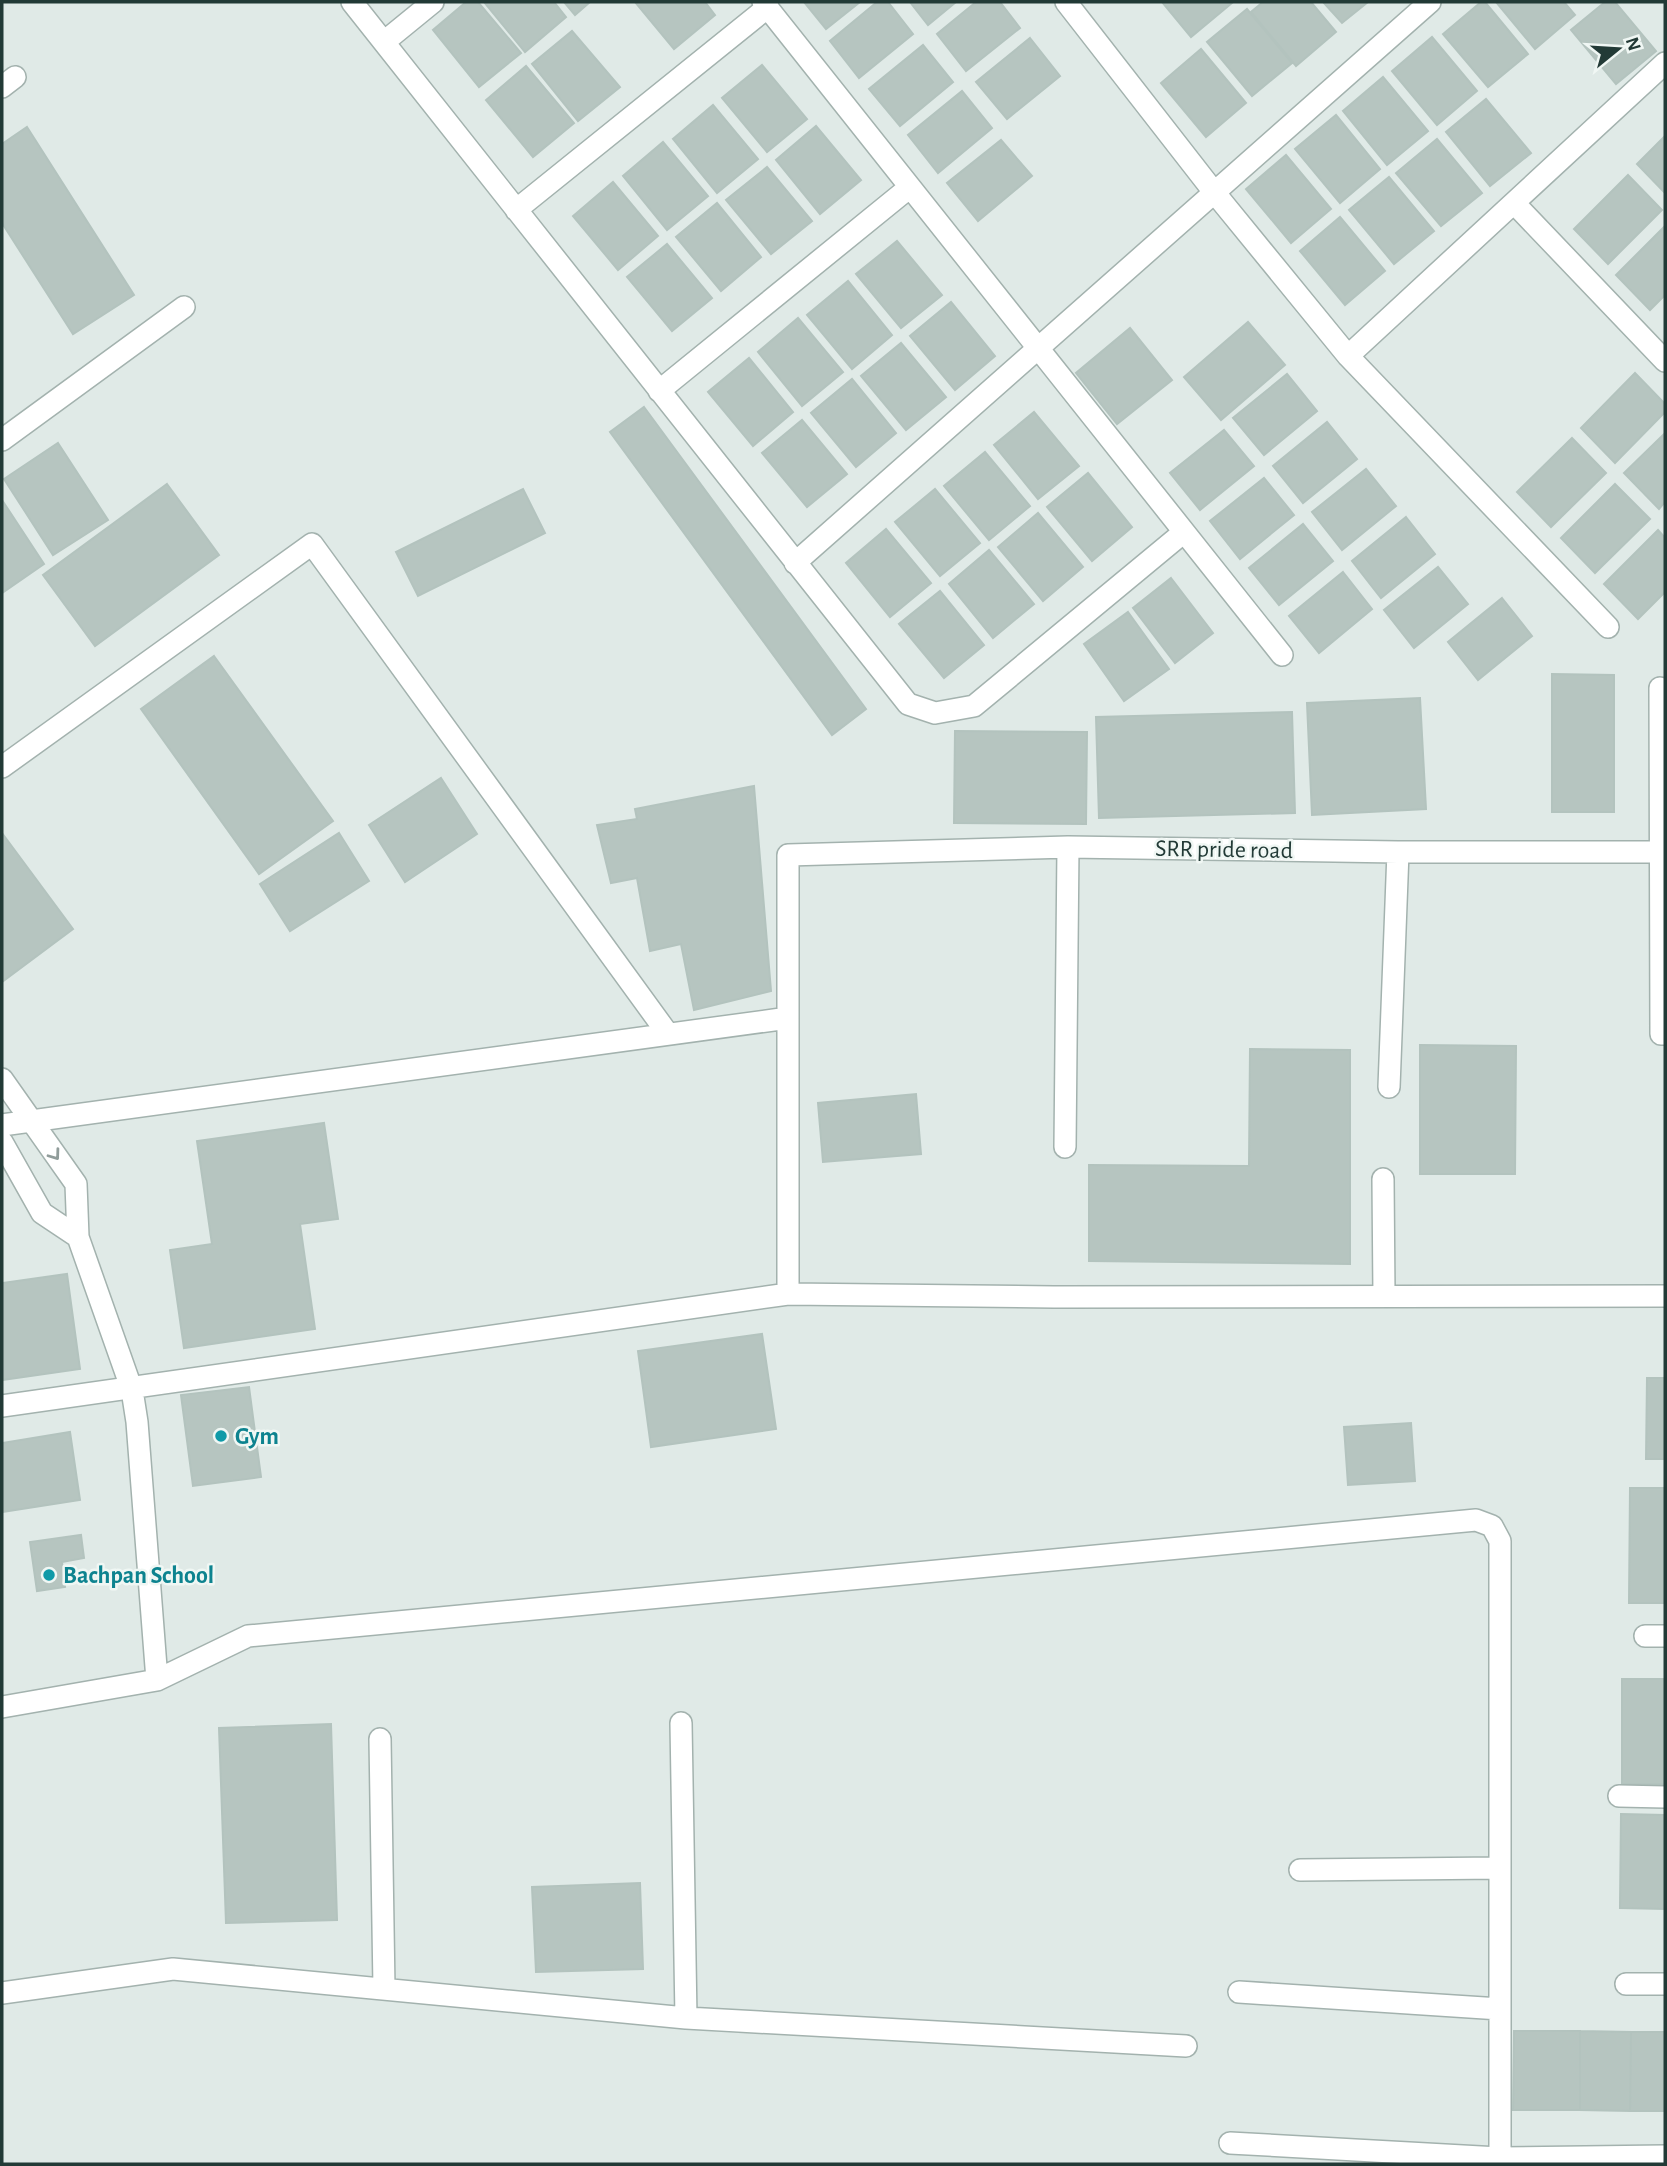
<svg xmlns="http://www.w3.org/2000/svg" width="1667" height="2166" font-family="'Alegreya Sans',sans-serif">
	<style>
		.building { fill: #b6c5c0; stroke: #b3c3be; stroke-width: 2 }
		.lines { fill: none; stroke-linecap: round; stroke-linejoin: round }
		.minor-casing { stroke: #a3b2ae; stroke-width: 24 }
		.minor { stroke: #fff; stroke-width: 21 }
		.oneway { stroke: #909c9a }
		.culture-dot { fill: #0f9aa8; stroke: #f0f7f4; stroke-width: 2.5 }
		.labels { text-anchor: middle; stroke-width: 5; stroke-linejoin: round; paint-order: stroke }
		.street-label { font-size: 24px; fill: #223a36; stroke: #f0f7f4 }
		.culture-label { font-size: 24px; font-weight: bold; fill: #0d838f; stroke: #f0f7f4; text-anchor: start }
	</style>
	<rect width="100%" height="100%" fill="#e0eae7"/>
	<path class="building" d="M466 2H478L521 53 479 87 433 30Z
		M484 2H554L566 17 525 52Z
		M564 2H590L575 15Z
		M635 2H705L715 15 674 49Z
		M804 2H860L826 29Z
		M877 2H888L913 34 859 78 830 41Z
		M910 2H956L928 25Z
		M976 2H1000L1020 28 966 71 937 34Z
		M1162 2H1231L1232 3 1191 37Z
		M1263 2H1311L1336 32 1296 66 1251 12Z
		M1323 2H1368L1342 23Z
		M1481 2H1485L1528 54 1488 87 1443 34Z
		M1496 2H1564L1575 15 1535 49Z
		M1605 2H1615L1656 51 1616 84 1571 30Z
		M1247 9 1292 63 1252 96 1207 42Z
		M572 31 620 87 578 121 532 64Z
		M1432 37 1477 91 1437 125 1392 71Z
		M1030 38 1060 76 1007 119 976 82Z
		M923 45 953 82 900 126 869 89Z
		M1201 49 1246 103 1206 137 1161 83Z
		M762 65 807 119 767 152 722 98Z
		M526 66 574 123 533 157 486 100Z
		M1383 77 1428 131 1387 165 1343 111Z
		M962 91 992 128 938 173 908 135Z
		M1486 99 1531 153 1490 186 1446 132Z
		M713 105 758 159 717 193 673 139Z
		M1336 115 1380 169 1340 203 1295 149Z
		M816 126 861 180 820 214 776 160Z
		M27 127 134 295 73 334 2 223V144Z
		M1665 136V193L1637 164Z
		M1437 139 1482 193 1441 226 1396 173Z
		M1001 140 1032 176 978 221 947 183Z
		M663 142 708 196 667 230 623 176Z
		M1286 155 1331 209 1291 243 1246 189Z
		M767 167 812 221 771 254 726 200Z
		M1628 175 1662 210 1608 264 1574 229Z
		M1389 177 1434 231 1394 264 1349 210Z
		M613 182 658 236 618 270 573 216Z
		M717 203 761 257 721 291 676 237Z
		M1340 217 1385 271 1345 305 1300 251Z
		M1665 226V295L1650 310 1616 275Z
		M897 241 942 295 901 328 856 274Z
		M667 244 712 298 672 331 627 277Z
		M848 281 892 335 852 369 807 315Z
		M951 302 995 356 955 390 910 336Z
		M798 318 843 372 802 406 758 352Z
		M1248 322 1285 365 1221 420 1184 377Z
		M1130 328 1172 380 1117 424 1076 373Z
		M901 343 946 397 906 430 861 376Z
		M749 358 793 412 753 446 708 392Z
		M1635 373 1665 404V412L1615 463 1581 428Z
		M1287 374 1317 411 1264 455 1233 418Z
		M852 379 896 433 856 467 811 413Z
		M644 407 866 709 832 735 610 432Z
		M1034 412 1079 466 1038 499 994 445Z
		M802 420 847 474 807 507 762 453Z
		M1327 422 1357 459 1303 503 1273 466Z
		M1224 430 1254 466 1200 510 1170 473Z
		M1665 433V502L1659 509 1624 473Z
		M1572 438 1606 473 1551 527 1517 492Z
		M58 443 108 520 53 555 4 479Z
		M985 452 1030 506 989 540 944 486Z
		M1366 469 1396 506 1342 550 1312 512Z
		M1088 473 1132 527 1092 561 1047 507Z
		M1264 478 1294 515 1240 559 1210 521Z
		M167 484 219 555 95 646 43 575Z
		M1615 484 1650 519 1595 573 1561 538Z
		M523 489 545 533 418 596 396 552Z
		M935 489 980 543 940 576 895 522Z
		M2 500 44 564 2 593Z
		M1038 513 1083 567 1043 601 998 547Z
		M1406 517 1435 554 1381 598 1352 561Z
		M1303 524 1333 561 1279 605 1249 568Z
		M886 529 931 583 890 617 846 563Z
		M1658 530 1665 538V592L1638 619 1604 584Z
		M989 550 1034 604 993 638 949 584Z
		M1438 567 1468 604 1414 648 1384 610Z
		M1343 572 1372 609 1319 653 1289 616Z
		M1171 578 1213 633 1175 663 1133 608Z
		M940 591 984 645 944 678 899 624Z
		M1502 598 1532 636 1478 680 1448 642Z
		M1128 612 1169 669 1124 701 1084 644Z
		M214 656 333 821 259 874 141 709Z
		M1552 674 1614 675V812H1552Z
		M1420 698 1426 809 1312 815 1307 703Z
		M1292 712 1295 813 1099 818 1096 717Z
		M955 731 1087 732 1086 824 954 823Z
		M441 778 477 834 405 882 369 825Z
		M754 786 771 991 694 1010 681 944 650 951 637 878 611 883 597 825 637 819 635 809Z
		M2 833 73 929 2 982Z
		M339 833 369 881 290 931 260 884Z
		M1420 1045 1516 1046 1515 1174H1420Z
		M1250 1049 1350 1050V1264L1089 1261V1165L1249 1166Z
		M916 1094 921 1154 823 1162 818 1103Z
		M324 1123 338 1219 300 1224 315 1329 184 1348 170 1250 212 1244 197 1141Z
		M67 1274 80 1369 2 1380V1283Z
		M762 1334 776 1429 651 1447 638 1351Z
		M1647 1378H1665V1459H1646Z
		M249 1387 261 1477 193 1486 181 1395Z
		M1411 1423 1415 1481 1348 1485 1344 1427Z
		M70 1432 80 1500 2 1512V1443Z
		M1630 1488H1665V1603H1629Z
		M81 1535 84 1558 62 1562 65 1587 37 1591 30 1542Z
		M1622 1679H1665V1784H1622Z
		M331 1724 337 1920 226 1923 219 1728Z
		M1621 1814 1665 1815V1909L1620 1908Z
		M640 1883 643 1969 536 1972 532 1887Z
		M1514 2031H1580V2110H1513Z
		M1580 2031 1631 2032 1630 2111 1580 2110Z
		M1631 2032H1665V2111H1630Z"/>
	<g class="lines">
		<g class="minor-casing">
			<path id="minor" d="M352 2 908 704 935 713 974 706 1184 532
				M763 2 1282 655
				M1066 2 1214 192 1348 356 1608 627
				M384 42 433 2
				M2 87 15 77
				M1514 203 1665 361
				M516 210 768 7
				M1348 356 1665 63
				M659 391 910 187
				M2 440 184 307
				M795 563 1430 2
				M1660 688 1661 1034H1665
				M2 767 312 544 668 1034
				M2 1079 76 1184 78 1237 132 1390 137 1422 157 1680
				M1389 1087 1398 852
				M2 1125 788 1018
				M2 1142 42 1213 78 1237
				M1065 1147 1068 847
				M1383 1179 1384 1296
				M788 1294V855L1068 847 1398 852H1661
				M2 1406 788 1294 1054 1297 1665 1296
				M1645 1636H1665
				M2 1707 157 1680 248 1636 1476 1520 1492 1526 1500 1541V2164
				M681 1723 686 2018
				M380 1739 384 1988
				M1619 1796 1665 1797
				M1300 1870 1499 1868
				M1626 1984H1665
				M1239 1992 1500 2009
				M2 1993 173 1969 686 2018 1186 2046
				M1230 2143 1499 2158 1665 2156"/>
		</g>
		<use href="#minor" class="minor"/>
	</g>
	<defs><path id="oneway-chevron" d="M-2-3.5L2.5 0L-2 3.5" fill="none" stroke-width="1.6" stroke-linecap="round" stroke-linejoin="round" transform="scale(1.75)"/></defs>
	<use class="oneway" href="#oneway-chevron" transform="translate(55 1155) rotate(54)"/>
	<g class="culture-dot">
		<circle cx="221" cy="1436" r="7"/>
		<circle cx="49" cy="1575" r="7"/>
	</g>
	<g class="labels">
		<g class="street-label">
			<text transform="translate(1224 849) rotate(1)" y="8">SRR pride road</text>
		</g>
		<g class="culture-label">
			<text x="235" y="1444">Gym</text>
			<text x="63" y="1583">Bachpan School</text>
		</g>
	</g>
	<rect width="1667" height="2166" fill="none" stroke="#223a36" stroke-width="7"/>
	<g transform="translate(1618 49) rotate(72)" stroke="#f0f7f4" stroke-width="5" paint-order="stroke">
	<path d="M0-5L12 26L0 18L-12 26Z" fill="#223a36"/>
	<text y="-10" font-size="19" font-weight="bold" text-anchor="middle" fill="#223a36">N</text>
	</g>
</svg>
